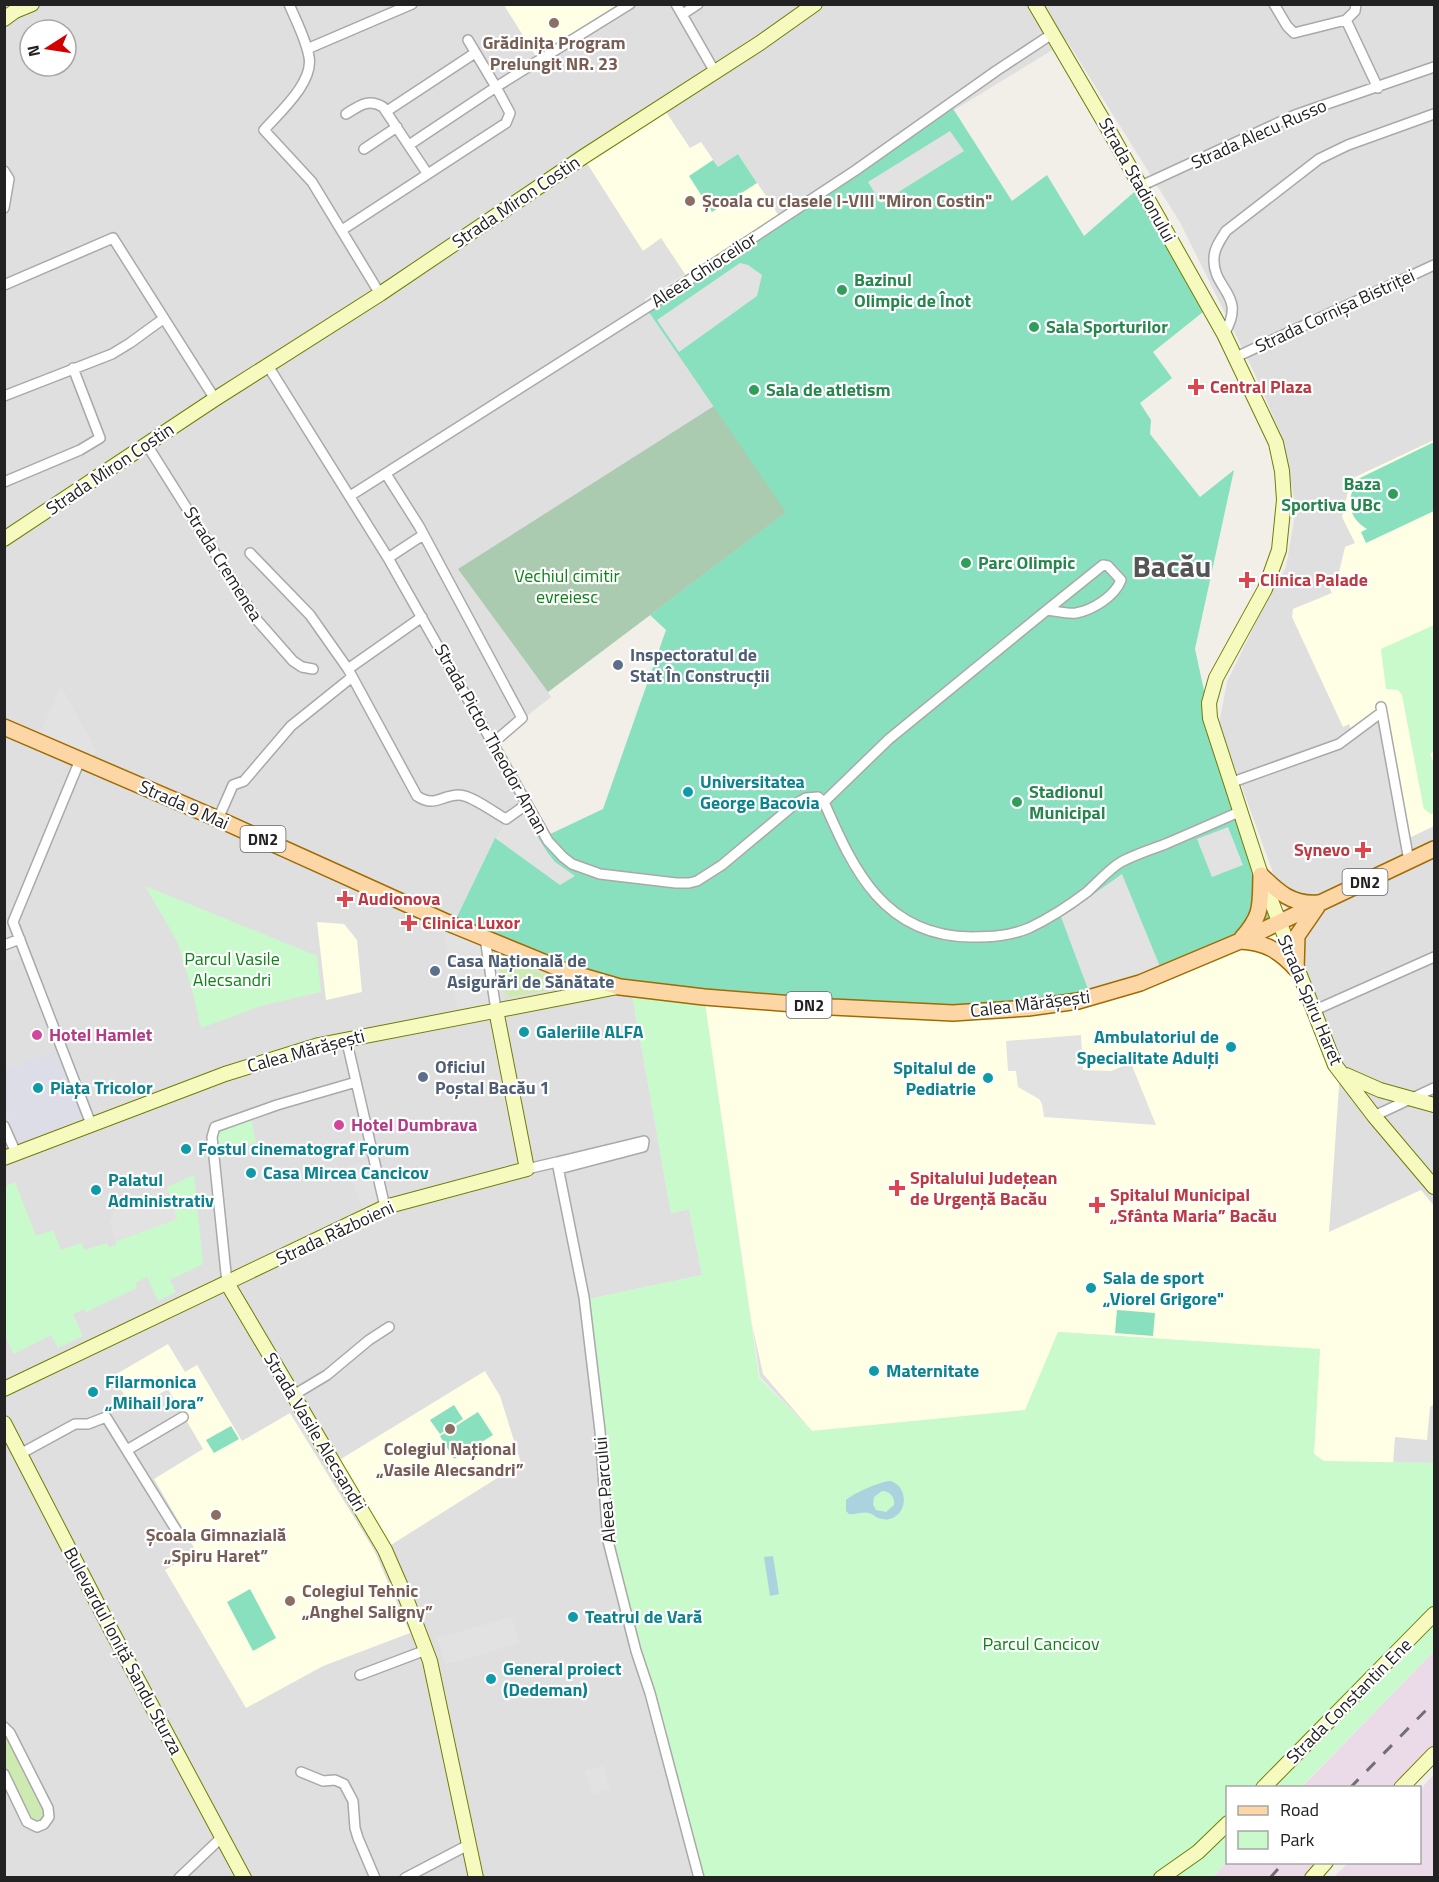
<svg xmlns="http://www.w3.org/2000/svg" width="1439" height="1882" font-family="'Titillium Web',sans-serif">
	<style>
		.residential { fill: #e0dfdf; fill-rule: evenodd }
		.industrial { fill: #ebdbe8 }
		.education { fill: #ffffe5 }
		.grass { fill: #cdebb0 }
		.cemetery { fill: #aacbaf }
		.park { fill: #c8facc }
		.pitch { fill: #88e0be }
		.parking { fill: #e2e2e2 }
		.plaza { fill: #dddde8 }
		.water { fill: #aad3df; fill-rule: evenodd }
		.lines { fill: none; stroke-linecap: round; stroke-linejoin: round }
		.street-casing { stroke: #a9a9a9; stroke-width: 12 }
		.secondary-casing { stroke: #707d05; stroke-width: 16 }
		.primary-casing { stroke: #a06b00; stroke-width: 18 }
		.street { stroke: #fff; stroke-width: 9 }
		.secondary { stroke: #f7fabf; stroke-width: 14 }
		.primary { stroke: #fcd6a4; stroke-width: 15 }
		.rail { stroke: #707070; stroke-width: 3; stroke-dasharray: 12 12; stroke-linecap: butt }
		.education-dot { fill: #8d6e63; stroke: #fff; stroke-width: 2 }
		.leisure-dot { fill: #2e9e5b; stroke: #fff; stroke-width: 2 }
		.health-dot { fill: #e0444e; stroke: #fff; stroke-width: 2 }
		.service-dot { fill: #5c6f8a; stroke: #fff; stroke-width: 2 }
		.culture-dot { fill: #0f9aa8; stroke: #fff; stroke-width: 2 }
		.hotel-dot { fill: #d1479c; stroke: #fff; stroke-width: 2 }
		.labels { text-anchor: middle; stroke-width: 4.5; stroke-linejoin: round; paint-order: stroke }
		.shield { fill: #fff; stroke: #646464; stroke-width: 1.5 }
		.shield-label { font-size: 16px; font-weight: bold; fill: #222 }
		.education-label { font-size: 18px; font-weight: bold; fill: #785e54; stroke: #fff }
		.street-label { font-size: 18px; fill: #222; stroke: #fff }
		.leisure-label { font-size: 18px; font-weight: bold; fill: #27864d; stroke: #fff; text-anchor: start }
		.health-label { font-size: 18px; font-weight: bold; fill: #be3a42; stroke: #fff; text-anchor: start }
		.park-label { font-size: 18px; fill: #0c8416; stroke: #fff }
		.service-label { font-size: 18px; font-weight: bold; fill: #4e5e75; stroke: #fff; text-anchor: start }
		.culture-label { font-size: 18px; font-weight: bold; fill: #0d838f; stroke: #fff; text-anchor: start }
		.hotel-label { font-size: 18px; font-weight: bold; fill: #b23c85; stroke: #fff; text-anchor: start }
		.town-label { font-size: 30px; font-weight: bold; fill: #555; stroke: #fff }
	</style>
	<rect width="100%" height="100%" fill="#f2efe9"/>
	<path class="residential" d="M5 5H1434V1463L1324 1461 1320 1350 1058 1334 812 1431 760 1377 704 988 1190 957 1287 911 1219 724 1227 682 1261 612 1286 567 1296 509 1283 439 1253 370 1181 224 1067 41 645 299 646 308 787 512 548 692 551 697 493 743 527 804 495 838 453 925 631 988 671 1213 689 1209 702 1275 584 1300 698 1877 5 1878ZM30 30H66V66H30Z"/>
	<path class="industrial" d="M1434 1651V1746L1394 1787 1301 1788Z
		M1434 1774V1877H1334L1348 1863 1420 1862V1790Z
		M1227 1862H1228L1321 1863 1306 1877 1212 1878Z"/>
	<path class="education" d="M615 4 616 8 537 58 504 5Z
		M662 106 690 148 701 142 718 167 738 154 781 219 689 280 661 238 643 251 583 157Z
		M1434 440V826L1405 840 1381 708 1351 729 1349 724 1343 727 1292 617 1293 609 1332 593 1328 584 1337 581 1345 547 1355 543 1342 517 1351 479Z
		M317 922 344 924 357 940 362 992 326 1000Z
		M1278 923 1340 1072 1329 1232 1421 1190 1434 1206V1404L1430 1407 1427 1440 1395 1437 1393 1463 1324 1461 1314 1454 1320 1350 1058 1332 1026 1410 812 1431 763 1374 752 1324 704 997Z
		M168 1344 185 1372 197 1365 242 1441 290 1413 374 1550 410 1633 323 1666 246 1708 165 1570 196 1551 154 1479 203 1449 168 1389 133 1409 113 1376Z
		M485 1371 500 1396 521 1463 386 1548 336 1462Z"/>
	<path class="grass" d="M503 959 568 983 571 986 510 997 504 992 498 965Z
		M5 1732 45 1813 46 1815 42 1823 33 1821 5 1764Z"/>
	<path class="cemetery" d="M714 406 787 512 548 692 458 569Z"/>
	<path class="park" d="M1434 625V751L1430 754 1434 763V813L1431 814 1424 809 1423 805 1402 695 1398 690 1386 689 1381 649Z
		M145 886 317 956 321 992 261 1006 201 1028 191 986 177 941Z
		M631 988 704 997 759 1378 812 1431 1025 1410 1058 1332 1320 1349 1314 1454 1324 1461 1434 1463V1651L1301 1787 1228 1788 1227 1862 1212 1877H698L608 1541 584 1300 702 1275 689 1209 671 1213Z
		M251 1119 256 1142 219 1153 217 1129Z
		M194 1175 203 1264 170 1280 176 1292 158 1301 147 1277 135 1283 137 1288 86 1312 84 1309 73 1314 83 1336 58 1348 51 1335 14 1354 5 1336V1186L15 1182 36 1236 53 1230 61 1250 82 1243 84 1250 107 1243 108 1247 116 1245V1241L177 1219 167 1187Z"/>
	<path class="pitch" d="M952 107 1012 201 1047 175 1084 236 1141 186 1208 308 1153 352 1172 378 1140 403 1151 420 1150 434 1200 497 1234 470 1195 649 1210 718 1278 923 1153 978 989 1012 631 988 453 925 495 838 506 819 527 804 546 836 603 809 666 630 650 615 786 512 646 308Z
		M738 154 757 183 712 212 689 176 713 160 718 167Z
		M1434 442V511L1366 543 1361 532 1367 529C1346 517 1346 495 1360 478Z
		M1117 1310 1155 1313 1153 1336 1115 1333Z
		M454 1405 463 1419 440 1434 430 1420Z
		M478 1412 493 1435 454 1459 440 1436Z
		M231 1426 239 1439 214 1453 206 1440Z
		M250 1589 276 1638 253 1651 227 1602Z"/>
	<path class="parking" d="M950 131 964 151 881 203 868 182Z
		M740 263 748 265 762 275 757 296 679 352 657 320Z
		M61 686 96 750 93 756 40 733Z
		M521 809 547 852 555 862 575 876 560 885 495 838 506 819Z
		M1228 827 1243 865 1212 877 1197 839Z
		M1122 874 1161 969 1089 992 1061 917Z
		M441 920 493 941 506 1008 459 1017Z
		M13 922 26 955 5 963V925Z
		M1081 1035 1083 1070 1111 1071 1131 1063 1156 1125 1044 1117 1042 1104 1039 1099 1018 1087 1016 1071H1008L1006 1041Z
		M375 1159 387 1208 367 1218 351 1180 344 1179 341 1168Z
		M167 1187 177 1219 116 1241 110 1223 114 1211Z
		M512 1617 519 1643 445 1665 437 1638Z
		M603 1766 610 1789 592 1794 585 1771Z"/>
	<path class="plaza" d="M55 1050 83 1119 20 1145 5 1106V1071Z"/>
	<path class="water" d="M890 1481C897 1483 901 1487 903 1494 907 1508 896 1522 882 1519 876 1518 873 1514 869 1513 864 1511 855 1515 849 1514L846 1511V1500C854 1493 879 1482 890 1481ZM882 1491C890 1491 895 1497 894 1505L886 1512 876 1510 873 1504 874 1497Z
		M773 1556 779 1594 770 1596 764 1557Z"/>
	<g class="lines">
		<g class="street-casing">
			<path id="street" d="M289 4C296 21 306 39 309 57 314 82 280 112 264 130L312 182 380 294
				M676 4 715 72
				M1274 4 1287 26 1294 33 1346 20
				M1356 4 1355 11 1346 20 1378 88
				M683 14 698 4
				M468 40 496 87 630 4
				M307 49 412 4
				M387 111 475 53
				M346 114C359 106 368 98 383 107L427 173
				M364 149 397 127
				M4 171 9 179 4 208
				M1141 186 1295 115 1434 67
				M342 230 506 123 510 113 496 87 409 145
				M4 285 113 238 215 399
				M1224 334C1248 294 1212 290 1214 258 1214 248 1221 239 1226 231L1319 159 1348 145 1434 114
				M1236 357 1434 265
				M268 366 388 558 548 841 563 857 572 864 600 874 676 883H689L697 881 722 865 795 804 806 798 818 797 824 802C854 871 884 936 971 937 991 937 1010 936 1029 928 1048 919 1070 905 1087 892 1098 882 1108 870 1121 862 1134 855 1149 850 1163 845 1189 834 1214 823 1239 812
				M4 396 112 354 130 343 163 319
				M147 445 257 620 293 661 302 667 313 669
				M386 474 419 526 522 718 493 743
				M4 482 80 450 100 438 73 368
				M350 496 654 303 856 170 996 71 1052 34
				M250 553 310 615 348 669 417 796C435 808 441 795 459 795 471 795 495 813 506 819L527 804
				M388 558 423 535
				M1103 565 1108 566 1121 580C1115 596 1093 610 1076 613 1067 614 1056 611 1047 610Z
				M348 669 422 617
				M1381 707 1409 861
				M80 760 13 922 91 1124
				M1230 783 1339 744 1382 712
				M824 802 889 739 1047 610
				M218 819 233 785 244 781 291 726 352 677
				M485 938 496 1010
				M4 945 20 939
				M1313 1011 1434 957
				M346 1038 385 1207
				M1374 1116 1434 1088
				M4 1126 16 1153
				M557 1162 644 1141 643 1147 559 1169
				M527 1169 557 1162 584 1297 600 1431 608 1541 636 1651 650 1693 699 1878
				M227 1283 212 1137 215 1127 277 1105 356 1082
				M292 1396 327 1375 369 1340 389 1327
				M127 1450 183 1417
				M20 1454 75 1424H88L106 1417 178 1533
				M360 1675 426 1650
				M4 1727 10 1733 48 1808 49 1817 44 1824 37 1827 27 1822 4 1774
				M301 1772 323 1781 335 1780 344 1784 353 1801 355 1828 358 1838 375 1878
				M179 1878 222 1837
				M405 1878 470 1844"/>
		</g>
		<g class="secondary-casing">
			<path id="secondary" d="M1035 4 1107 127 1224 334 1276 443 1282 471 1284 500 1279 550 1265 589 1216 678 1209 703 1210 718 1261 875 1335 1065 1374 1116 1434 1187
				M4 19 15 11 32 4
				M4 539 215 399 380 294 583 157 760 43 815 4
				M1346 1075 1380 1090 1434 1105
				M4 1158 225 1074 319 1045 618 987
				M227 1283 385 1550 406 1598 430 1661 476 1878
				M4 1389 385 1207 527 1169 496 1010
				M4 1423 110 1628 244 1878
				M1263 1788 1434 1614
				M1401 1788 1434 1754
				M1161 1878 1198 1852 1228 1823
				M1312 1878 1326 1862"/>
		</g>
		<g class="primary-casing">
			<path id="primary" d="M4 727 218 819 453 925 568 972 620 987 704 997 832 1007 953 1013 1028 1008 1078 1001 1140 983 1240 941 1434 849
				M1261 875C1278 892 1292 905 1318 903
				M1242 938C1263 914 1260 906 1261 875
				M1240 941C1265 942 1280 951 1296 969
				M1296 969 1297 936 1317 907"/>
		</g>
		<use href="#street" class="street"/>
		<use href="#secondary" class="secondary"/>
		<use href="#primary" class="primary"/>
		<path class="rail" d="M1350 1788 1434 1702
			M1270 1878 1284 1862"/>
	</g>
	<g class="education-dot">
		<circle cx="554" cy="23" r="6"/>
		<circle cx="690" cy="201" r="6"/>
		<circle cx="450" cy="1429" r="6"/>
		<circle cx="216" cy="1515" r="6"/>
		<circle cx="290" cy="1601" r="6"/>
	</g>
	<g class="leisure-dot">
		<circle cx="842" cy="290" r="6"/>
		<circle cx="1034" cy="327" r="6"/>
		<circle cx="754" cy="390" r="6"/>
		<circle cx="1393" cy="494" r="6"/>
		<circle cx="966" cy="563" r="6"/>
		<circle cx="1017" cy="802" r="6"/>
	</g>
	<g class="health-dot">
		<path d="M1193 378h6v6h6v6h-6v6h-6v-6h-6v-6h6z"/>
		<path d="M1244 571h6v6h6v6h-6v6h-6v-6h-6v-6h6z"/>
		<path d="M1360 841h6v6h6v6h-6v6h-6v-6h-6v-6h6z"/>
		<path d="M342 890h6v6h6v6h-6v6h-6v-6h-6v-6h6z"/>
		<path d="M406 914h6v6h6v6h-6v6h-6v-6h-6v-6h6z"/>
		<path d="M894 1179h6v6h6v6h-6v6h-6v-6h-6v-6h6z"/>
		<path d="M1094 1196h6v6h6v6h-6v6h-6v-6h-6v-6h6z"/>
	</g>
	<g class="service-dot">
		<circle cx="618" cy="665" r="6"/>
		<circle cx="435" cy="971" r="6"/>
		<circle cx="423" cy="1077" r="6"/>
	</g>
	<g class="culture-dot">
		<circle cx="688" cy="792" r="6"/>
		<circle cx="524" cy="1032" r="6"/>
		<circle cx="1231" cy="1047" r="6"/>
		<circle cx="988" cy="1078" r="6"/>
		<circle cx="38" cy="1088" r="6"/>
		<circle cx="186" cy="1149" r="6"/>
		<circle cx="251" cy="1173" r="6"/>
		<circle cx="96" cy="1190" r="6"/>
		<circle cx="1091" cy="1288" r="6"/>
		<circle cx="874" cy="1371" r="6"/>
		<circle cx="93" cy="1392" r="6"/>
		<circle cx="573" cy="1617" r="6"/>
		<circle cx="491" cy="1679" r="6"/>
	</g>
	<g class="hotel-dot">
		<circle cx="37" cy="1035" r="6"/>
		<circle cx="339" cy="1125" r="6"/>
	</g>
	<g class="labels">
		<g class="shield">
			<rect x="240.5" y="826" width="45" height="26" rx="4.5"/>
			<rect x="1342.5" y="869" width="45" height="26" rx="4.5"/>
			<rect x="786.5" y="992" width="45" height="26" rx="4.5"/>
		</g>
		<g class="shield-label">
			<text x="263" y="845">DN2</text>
			<text x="1365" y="888">DN2</text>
			<text x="809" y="1011">DN2</text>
		</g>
		<g class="education-label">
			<text x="554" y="49">Grădiniţa Program<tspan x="554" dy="21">Prelungit NR. 23</tspan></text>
			<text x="702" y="207" text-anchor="start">Școala cu clasele I-VIII "Miron Costin"</text>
			<text x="450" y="1455">Colegiul Național<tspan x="450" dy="21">„Vasile Alecsandri”</tspan></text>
			<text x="216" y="1541">Școala Gimnazială<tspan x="216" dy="21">„Spiru Haret”</tspan></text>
			<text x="302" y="1597" text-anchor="start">Colegiul Tehnic<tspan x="302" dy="21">„Anghel Saligny”</tspan></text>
		</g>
		<g class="street-label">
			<text transform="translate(1259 134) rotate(-24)" y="6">Strada Alecu Russo</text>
			<text transform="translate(1137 180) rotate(61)" y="6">Strada Stadionului</text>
			<text transform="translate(516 202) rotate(-34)" y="6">Strada Miron Costin</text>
			<text transform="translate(704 270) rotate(-33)" y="6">Aleea Ghioceilor</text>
			<text transform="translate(1335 311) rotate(-25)" y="6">Strada Cornișa Bistriței</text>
			<text transform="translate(110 469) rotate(-34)" y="6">Strada Miron Costin</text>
			<text transform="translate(223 564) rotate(58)" y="6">Strada Cremenea</text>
			<text transform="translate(491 739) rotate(61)" y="6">Strada Pictor Theodor Aman</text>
			<text transform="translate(184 805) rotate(24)" y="6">Strada 9 Mai</text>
			<text transform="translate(1310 1000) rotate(67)" y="6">Strada Spiru Haret</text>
			<text transform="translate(1030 1004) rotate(-7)" y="6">Calea Mărășești</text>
			<text transform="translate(306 1051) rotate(-15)" y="6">Calea Mărășești</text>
			<text transform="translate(335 1233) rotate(-25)" y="6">Strada Războieni</text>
			<text transform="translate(315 1432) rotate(59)" y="6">Strada Vasile Alecsandri</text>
			<text transform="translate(605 1490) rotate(-95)" y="6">Aleea Parcului</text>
			<text transform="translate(123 1651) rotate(62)" y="6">Bulevardul Ioniță Sandu Sturza</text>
			<text transform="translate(1349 1701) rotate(-45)" y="6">Strada Constantin Ene</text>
		</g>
		<g class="leisure-label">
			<text x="854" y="286">Bazinul<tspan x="854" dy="21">Olimpic de Înot</tspan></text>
			<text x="1046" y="333">Sala Sporturilor</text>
			<text x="766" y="396">Sala de atletism</text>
			<text x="1381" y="490" text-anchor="end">Baza<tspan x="1381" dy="21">Sportiva UBc</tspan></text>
			<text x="978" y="569">Parc Olimpic</text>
			<text x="1029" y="798">Stadionul<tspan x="1029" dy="21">Municipal</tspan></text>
		</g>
		<g class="health-label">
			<text x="1210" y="393">Central Plaza</text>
			<text x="1260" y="586">Clinica Palade</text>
			<text x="1350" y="856" text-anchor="end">Synevo</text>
			<text x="358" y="905">Audionova</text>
			<text x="422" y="929">Clinica Luxor</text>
			<text x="910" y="1184">Spitalului Județean<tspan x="910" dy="21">de Urgență Bacău</tspan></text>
			<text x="1110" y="1201">Spitalul Municipal<tspan x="1110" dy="21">„Sfânta Maria” Bacău</tspan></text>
		</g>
		<g class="park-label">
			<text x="567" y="582">Vechiul cimitir<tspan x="567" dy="21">evreiesc</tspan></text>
			<text x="232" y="965">Parcul Vasile<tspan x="232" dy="21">Alecsandri</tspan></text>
			<text x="1041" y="1650">Parcul Cancicov</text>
		</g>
		<g class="service-label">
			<text x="630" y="661">Inspectoratul de<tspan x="630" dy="21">Stat În Construcții</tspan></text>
			<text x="447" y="967">Casa Națională de<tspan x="447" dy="21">Asigurări de Sănătate</tspan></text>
			<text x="435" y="1073">Oficiul<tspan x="435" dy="21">Poştal Bacău 1</tspan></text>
		</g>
		<g class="culture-label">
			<text x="700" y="788">Universitatea<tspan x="700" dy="21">George Bacovia</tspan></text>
			<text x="536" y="1038">Galeriile ALFA</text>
			<text x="1219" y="1043" text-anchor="end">Ambulatoriul de<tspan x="1219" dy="21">Specialitate Adulți</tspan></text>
			<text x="976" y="1074" text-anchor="end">Spitalul de<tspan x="976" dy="21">Pediatrie</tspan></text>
			<text x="50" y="1094">Piața Tricolor</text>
			<text x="198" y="1155">Fostul cinematograf Forum</text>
			<text x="263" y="1179">Casa Mircea Cancicov</text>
			<text x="108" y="1186">Palatul<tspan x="108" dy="21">Administrativ</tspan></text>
			<text x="1103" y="1284">Sala de sport<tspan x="1103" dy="21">„Viorel Grigore"</tspan></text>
			<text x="886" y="1377">Maternitate</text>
			<text x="105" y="1388">Filarmonica<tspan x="105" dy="21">„Mihail Jora”</tspan></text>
			<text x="585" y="1623">Teatrul de Vară</text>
			<text x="503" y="1675">General proiect<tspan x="503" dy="21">(Dedeman)</tspan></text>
		</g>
		<g class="hotel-label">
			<text x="49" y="1041">Hotel Hamlet</text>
			<text x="351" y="1131">Hotel Dumbrava</text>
		</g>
		<g class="town-label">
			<text x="1172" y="577">Bacău</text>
		</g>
	</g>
	<rect width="1439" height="1882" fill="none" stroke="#222222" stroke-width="12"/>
	<rect x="1226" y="1786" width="195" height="78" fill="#ffffff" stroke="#a7a7a7" stroke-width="1.5"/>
	<rect x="1238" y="1806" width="30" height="9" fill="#fcd6a4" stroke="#a7a7a7" stroke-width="1.5"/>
	<text x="1280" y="1816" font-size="18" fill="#222222">Road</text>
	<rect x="1238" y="1831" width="30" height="18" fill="#c8facc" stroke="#a7a7a7" stroke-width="1.5"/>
	<text x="1280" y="1846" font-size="18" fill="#222222">Park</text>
	<g transform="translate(48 48) rotate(258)"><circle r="28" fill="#ffffff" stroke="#a7a7a7" stroke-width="1.5"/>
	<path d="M0-4.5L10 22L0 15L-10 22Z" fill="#d40000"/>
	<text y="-9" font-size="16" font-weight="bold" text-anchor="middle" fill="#222222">N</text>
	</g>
</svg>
